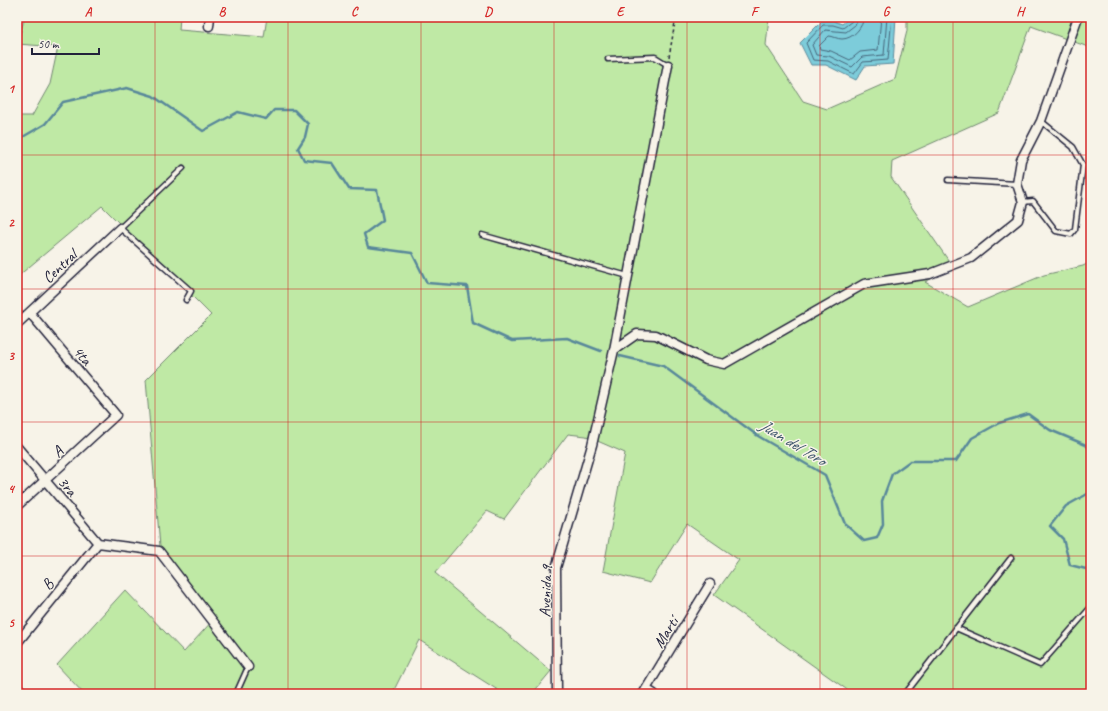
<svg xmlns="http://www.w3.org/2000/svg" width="1108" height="711" font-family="Caveat,sans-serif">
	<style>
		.green { fill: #bfe9a5; stroke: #708670 }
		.water { fill: #7dccda; stroke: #59889a }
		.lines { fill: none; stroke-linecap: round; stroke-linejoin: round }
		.shore { stroke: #46667b; stroke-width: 1 }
		.stream { stroke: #59889a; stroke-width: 2.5 }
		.service-casing { stroke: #22223b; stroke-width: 7 }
		.minor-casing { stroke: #22223b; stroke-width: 11 }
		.path { stroke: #22223b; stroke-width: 1.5; stroke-dasharray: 3 3; stroke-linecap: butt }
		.service { stroke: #f7f3e8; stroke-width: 4 }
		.minor { stroke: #f7f3e8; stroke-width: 8 }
		.grid { fill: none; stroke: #d62828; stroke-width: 1; stroke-opacity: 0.55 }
		.labels { text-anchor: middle; stroke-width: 3; stroke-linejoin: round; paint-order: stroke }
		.street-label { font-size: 16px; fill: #22223b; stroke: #f7f3e8 }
		.water-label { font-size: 17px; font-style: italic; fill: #3d556b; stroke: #f7f3e8 }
		.neatline { fill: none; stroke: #d62828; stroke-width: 1.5 }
		.grid-label { font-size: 13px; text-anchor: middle; font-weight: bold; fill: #d62828 }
	</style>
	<rect width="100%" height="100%" fill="#f7f3e8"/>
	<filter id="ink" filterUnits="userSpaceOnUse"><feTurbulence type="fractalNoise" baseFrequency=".025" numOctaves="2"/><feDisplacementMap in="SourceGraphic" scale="8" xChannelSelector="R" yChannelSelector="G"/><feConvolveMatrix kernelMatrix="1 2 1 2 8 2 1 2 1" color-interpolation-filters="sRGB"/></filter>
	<g filter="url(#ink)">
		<path class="green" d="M25 17H180L179 30 264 37 267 17H769L766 45 803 101 827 109 895 79 907 31V17H1091V48L1031 26 999 113 892 161 891 177 953 267 925 282 968 307 1044 275 1083 266 1091 262V694H853L714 595 739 560 687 524 650 583 603 571 625 453 586 436 568 434 504 519 487 511 435 573 551 671 532 694H504L419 640 392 694H84L57 665 125 590 184 652 214 619 160 546 146 380 211 315 102 206 17 277V116H32L50 84 58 47 17 44Z"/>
		<path class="water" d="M851 17H896L893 64 865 66 856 80 826 65H811L800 43 822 21H834L842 24Z"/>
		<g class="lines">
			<path class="shore" d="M853 17 852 21 843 28 833 25H823L806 43 813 60 828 61 854 74 863 62 888 60 892 17
				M858 17 855 25 846 32 825 30 812 45 816 55 829 56 852 67 862 57 884 55 887 17
				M864 17C863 27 853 39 842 39 837 39 833 36 829 36L819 46 820 49 831 51 850 60 860 52 878 50 881 17"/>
			<path class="stream" d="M17 138H21L45 124 63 102 127 88 153 96 203 131 238 112 266 119 274 110H294L308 124 305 137 298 148 304 160 332 163 349 189 377 190 383 220 364 234 368 247 412 253 427 283 467 286 473 323 512 341 567 338 601 351
				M620 356 663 366 758 436 825 475 845 524 864 541 877 538 883 524 882 501 892 474 910 461H956L972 438 999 423 1028 414 1050 430 1086 445 1091 451
				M1091 492 1066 506 1050 526 1063 539 1070 565 1086 569 1091 565"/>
			<g class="service-casing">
				<path id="service" d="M608 59 655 57 668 65
					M183 168 120 228 191 291 186 300
					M948 180 1017 184
					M1023 202 1033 201 1056 231 1071 234 1075 229 1083 165 1073 147 1041 121
					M482 235 628 276
					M956 628 1040 665 1091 607
					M236 694 248 667
					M905 694 1011 558"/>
			</g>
			<g class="minor-casing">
				<path id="minor" d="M209 26 210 17
					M17 324 120 228
					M614 350 637 334 656 335 706 360 724 364 864 284 930 274 971 258 1018 220 1023 202 1017 184 1021 160 1041 121 1078 17
					M17 447 98 543
					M17 506 116 415 30 313
					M98 543 159 551 248 667
					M17 643 98 543
					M17 686 24 694
					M646 689 654 694
					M557 694 556 568 592 445 614 350 668 65
					M643 694 710 584"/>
			</g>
			<path class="path" d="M669 57 676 17"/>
			<use href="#service" class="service"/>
			<use href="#minor" class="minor"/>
		</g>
	</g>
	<path class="grid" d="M155 17V694M288 17V694M421 17V694M554 17V694M687 17V694M820 17V694M953 17V694M17 155H1091M17 289H1091M17 422H1091M17 556H1091"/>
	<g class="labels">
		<g class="street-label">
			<text transform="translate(59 266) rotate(-43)" y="6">Central</text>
			<text transform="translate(83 355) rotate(50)" y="6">4ta</text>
			<text transform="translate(57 451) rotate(-43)" y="6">A</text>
			<text transform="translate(68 486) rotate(50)" y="6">3ra</text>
			<text transform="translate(47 584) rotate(-51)" y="6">B</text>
			<text transform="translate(545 591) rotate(-88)" y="6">Avenida 9</text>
			<text transform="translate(665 632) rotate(-58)" y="6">Martí</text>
		</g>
		<g class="water-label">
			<text transform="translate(793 442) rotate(31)" y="6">Juan del Toro</text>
		</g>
	</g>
	<rect width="1108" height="711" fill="none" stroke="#f7f3e8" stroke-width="44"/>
	<path d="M32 48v6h67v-6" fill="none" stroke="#22223b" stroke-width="2"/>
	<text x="38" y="48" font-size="12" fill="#22223b" stroke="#f7f3e8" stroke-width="3" paint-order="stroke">50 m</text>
	<rect x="22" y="22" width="1064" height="667" class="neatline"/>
	<g class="grid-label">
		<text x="88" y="16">A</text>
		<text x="222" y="16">B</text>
		<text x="354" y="16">C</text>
		<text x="488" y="16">D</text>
		<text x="620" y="16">E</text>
		<text x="754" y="16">F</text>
		<text x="886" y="16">G</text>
		<text x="1020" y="16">H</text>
		<text x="11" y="93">1</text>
		<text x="11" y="227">2</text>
		<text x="11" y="360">3</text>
		<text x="11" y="493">4</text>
		<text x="11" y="627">5</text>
	</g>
</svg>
